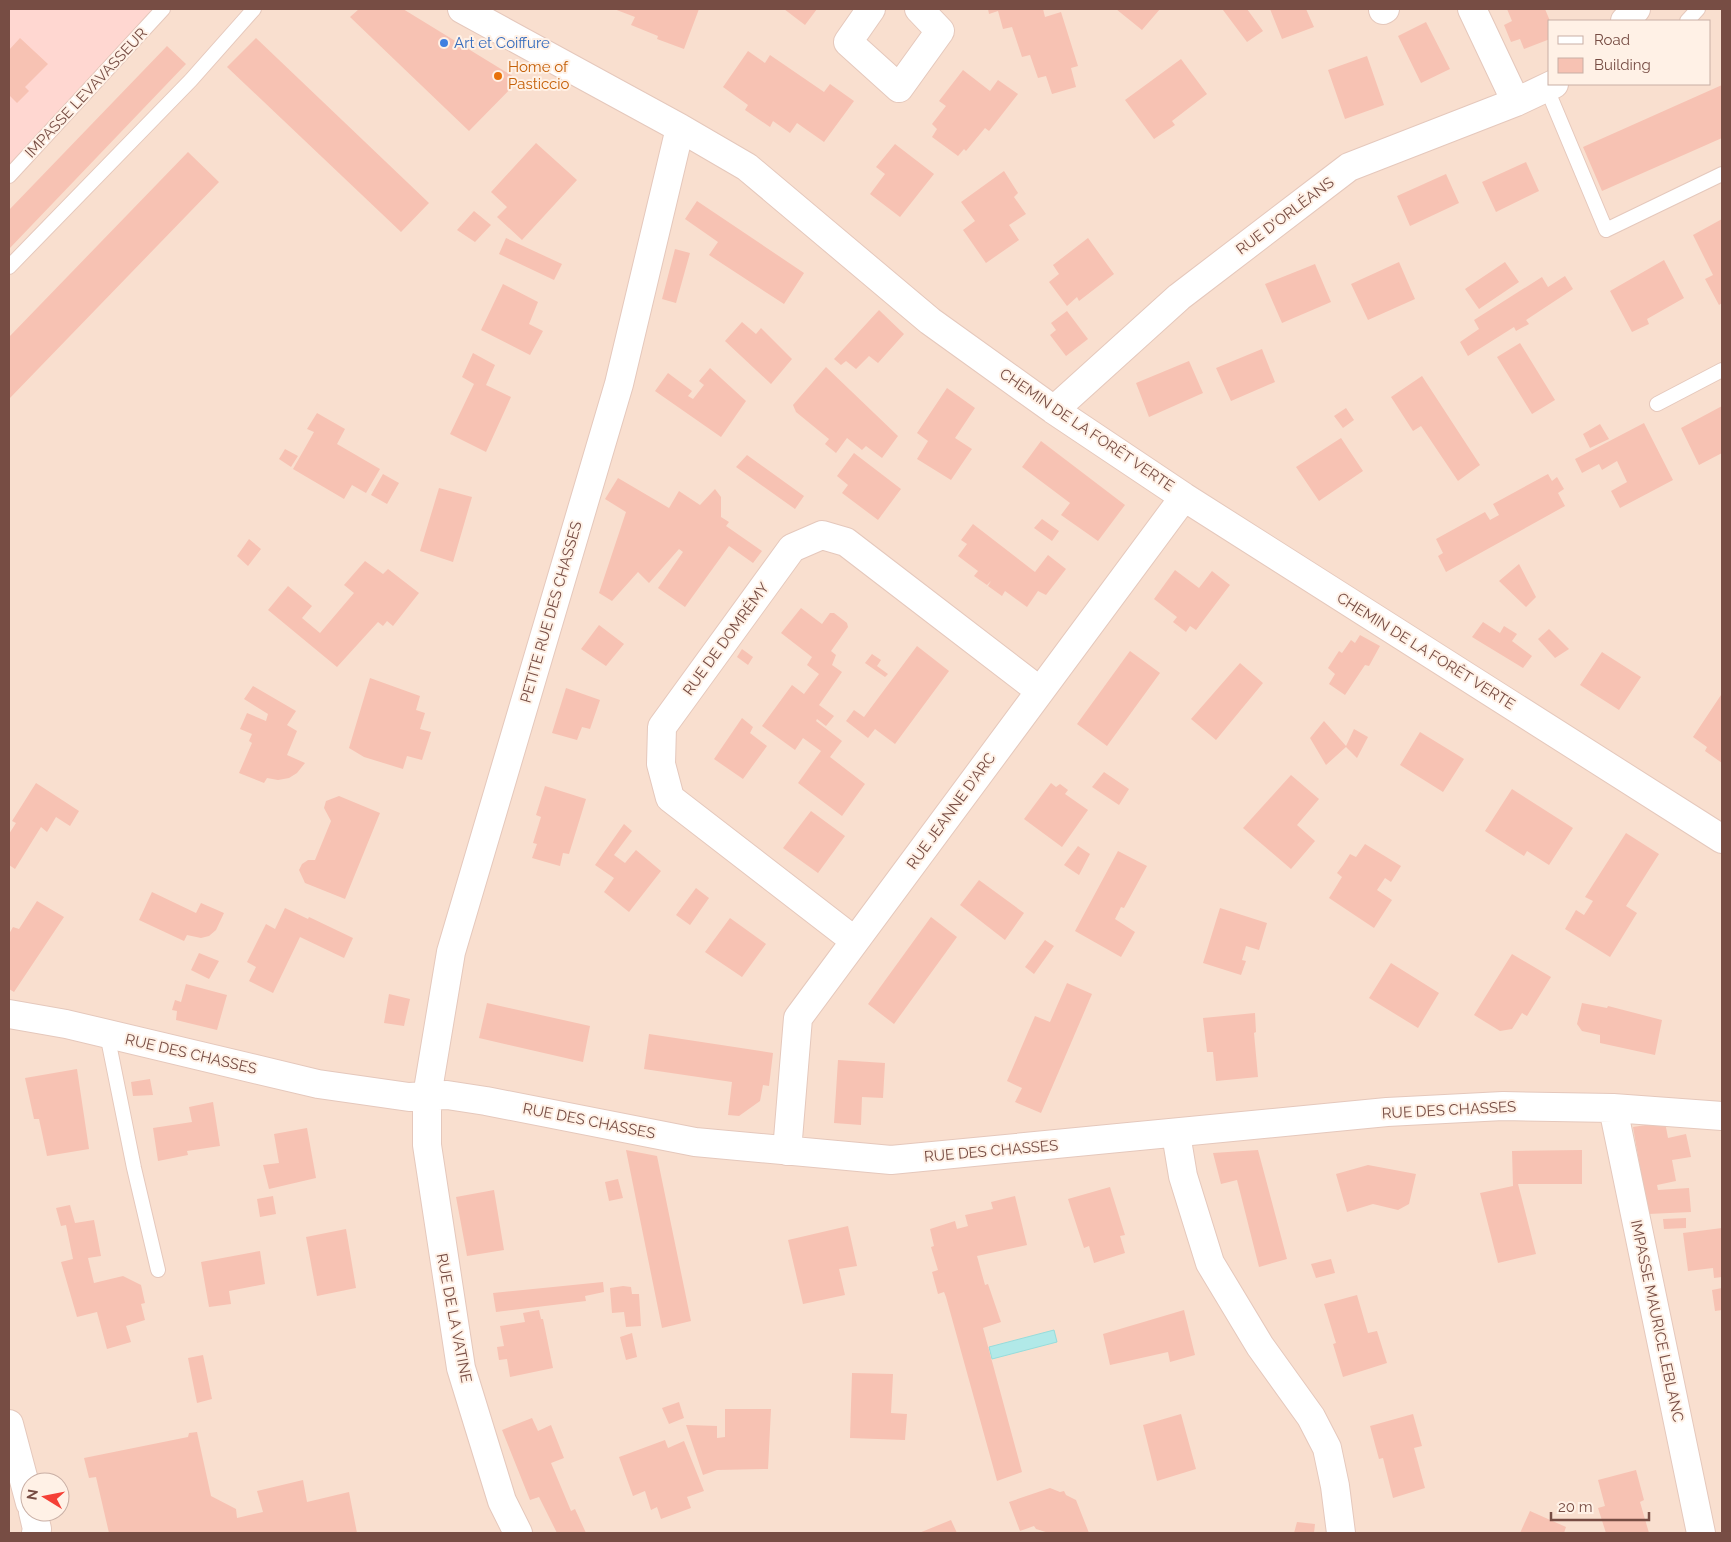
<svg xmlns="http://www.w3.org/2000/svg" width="1731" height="1542" font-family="Raleway,sans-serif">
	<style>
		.residential { fill: #f9dfcf; fill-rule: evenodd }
		.commercial { fill: #ffd7d1 }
		.water { fill: #b1e9e8; stroke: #96dcdb }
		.building { fill: #f7c2b3 }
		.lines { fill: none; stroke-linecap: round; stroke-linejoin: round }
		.service-casing { stroke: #e5c8bc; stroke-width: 16 }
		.minor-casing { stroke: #e5c8bc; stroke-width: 30 }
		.service { stroke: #fff; stroke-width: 14 }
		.minor { stroke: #fff; stroke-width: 28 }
		.shop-dot { fill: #3f7fe0; stroke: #fff1e6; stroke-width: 2 }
		.food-dot { fill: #e8710a; stroke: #fff1e6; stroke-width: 2 }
		.labels { text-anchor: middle; stroke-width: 4; stroke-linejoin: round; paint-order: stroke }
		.shop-label { font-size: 15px; fill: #366cbe; stroke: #fff1e6; text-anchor: start }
		.food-label { font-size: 15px; fill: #c56008; stroke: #fff1e6; text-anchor: start }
		.street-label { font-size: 15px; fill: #774d44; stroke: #fff1e6 }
	</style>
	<rect width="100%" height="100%" fill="#ffecde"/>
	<path class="residential" d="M160 9H1722V1533H9V172ZM1550 21H1710V84H1550ZM30 1482H60V1512H30Z"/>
	<path class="commercial" d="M9 9H160L9 172Z"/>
	<path class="water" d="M1054 1330 1057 1342 992 1359 989 1347Z"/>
	<path class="building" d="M359 9H403L519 80 469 131 350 17Z
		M614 9H699L684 49 657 39 658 36 631 25 635 17Z
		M784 9H817L805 25Z
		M988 9H1043L1045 17 1061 12 1078 66 1071 68 1076 87 1052 94 1046 76 1038 78 1030 55 1022 57 1012 27 1003 29 998 11 989 14Z
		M1116 9H1160L1142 30Z
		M1225 9H1247L1263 31 1247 42 1223 10Z
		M1270 9H1306L1314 27 1282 39Z
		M1507 9H1545L1550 21V39L1524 49 1520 39 1511 42 1504 25 1512 21Z
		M1426 22 1450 69 1421 83 1398 36Z
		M20 38 48 64 25 87 29 91 17 103 9 95V50Z
		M256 38 429 203 401 232 227 67Z
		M167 46 186 64 9 249V210Z
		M748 51 765 63 770 55 824 92 830 84 854 101 824 142 797 123 790 133 773 121 770 127 745 110 748 105 723 87Z
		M1367 56 1384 105 1345 119 1328 70Z
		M1181 59 1207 94 1172 121 1175 125 1154 139 1125 100Z
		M963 70 990 91 998 80 1018 94 989 131 985 128 966 151 964 149 958 156 932 137 937 129 932 124 946 106 939 101Z
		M1722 85V138L1602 191 1583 147Z
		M536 143 577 180 522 240 497 217 507 207 491 192Z
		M895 144 934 174 900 217 870 194 885 174 876 167Z
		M188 152 219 182 9 399V337Z
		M1526 162 1539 191 1496 212 1482 182Z
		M1004 171 1018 193 1014 197 1026 214 1009 225 1019 240 986 263 963 230 975 221 961 202Z
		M1446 174 1459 203 1410 226 1397 196Z
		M697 201 804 273 784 304 709 255 718 242 685 219Z
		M474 211 491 225 475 242 457 230Z
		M1722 219V303L1719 305 1705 279 1713 275 1693 235Z
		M506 238 562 264 554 280 499 254Z
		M1088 238 1114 274 1079 301 1077 297 1067 306 1049 282 1059 274 1053 265Z
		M675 249 690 253 676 303 662 299Z
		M1664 260 1684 298 1647 319 1649 324 1632 332 1610 291Z
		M1399 262 1415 299 1368 320 1351 284Z
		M1505 262 1519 282 1479 309 1465 289Z
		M1315 264 1331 302 1282 323 1265 284Z
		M1565 276 1573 289 1526 320 1529 324 1516 331 1514 327 1468 356 1460 342 1479 329 1474 320 1542 277 1548 287Z
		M503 284 538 302 529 324 543 331 530 355 481 330Z
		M879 310 904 334 878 363 869 356 856 369 846 361 841 365 834 359Z
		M1067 311 1088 339 1066 356 1050 335 1056 330 1051 323Z
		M742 322 756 334 761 328 792 359 771 384 725 341Z
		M1520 343 1555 400 1532 414 1497 357Z
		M1262 349 1275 382 1231 401 1216 368Z
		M473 353 495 365 486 385 511 397 486 452 450 434 474 384 462 377Z
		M1189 361 1203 393 1149 417 1136 383Z
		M826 367 898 436 882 458 866 446 862 450 847 438 836 453 825 444 829 439 796 412 793 405Z
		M710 368 746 401 721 437 655 391 668 373 692 391 688 396 693 399 704 385 699 381Z
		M1422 376 1480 465 1458 481 1421 426 1413 431 1391 397Z
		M947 388 975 408 955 438 972 449 951 480 917 459 928 441 917 433Z
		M1722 406V453L1699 465 1681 428Z
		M1346 408 1354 420 1343 428 1334 416Z
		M317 413 345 429 337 444 380 469 366 493 352 485 344 499 293 469 314 432 307 429Z
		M1644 423 1673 480 1620 508 1611 491 1627 482 1617 461 1602 470 1599 464 1582 473 1575 459Z
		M1600 424 1609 439 1590 448 1583 434Z
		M1341 438 1363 471 1319 501 1296 467Z
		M1041 441 1125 505 1098 541 1061 515 1070 503 1022 467Z
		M285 449 298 456 291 467 279 459Z
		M854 453 901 489 878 520 842 493 848 485 837 476Z
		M747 455 804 496 795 509 736 467Z
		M383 474 399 483 387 504 371 495Z
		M1548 474 1552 481 1557 477 1564 489 1558 493 1565 506 1446 572 1438 556 1443 553 1436 539 1485 512 1490 520 1499 515 1493 504Z
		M618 478 669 508 679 491 700 505 715 489 721 497V517L729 522 726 526 762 551 753 563 729 546 685 607 658 588 683 552 679 549 649 583 638 572 612 601 599 593 626 512 605 499Z
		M439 488 472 497 453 562 420 551Z
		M1042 519 1059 531 1052 541 1034 528Z
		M973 524 1035 572 1048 555 1066 569 1046 595 1038 591 1027 607 1005 591 1002 596 988 586 991 581 987 585 974 576 978 571 958 556 967 544 961 540Z
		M249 539 261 549 248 566 237 556Z
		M365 561 383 574 388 569 419 593 393 626 387 621 383 626 378 622 337 667 268 610 288 586 312 606 302 618 320 633 354 593 344 585Z
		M1519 564 1536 597 1526 607 1499 581Z
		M1175 570 1199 588 1212 571 1230 585 1196 630 1190 626 1186 632 1173 622 1177 617 1154 599Z
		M801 608 822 624 830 613H834L847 623 848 627 831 651 836 655 832 665 842 672 819 705 834 716 826 726 817 719 816 721 842 741 830 757 865 784 842 816 798 783 821 751 803 738 795 750 762 726 792 685 804 694 819 674 807 665 812 657 781 633Z
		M1483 622 1500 633 1504 626 1517 634 1512 641 1532 656 1523 668 1472 637Z
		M599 625 624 644 606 666 581 649Z
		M1549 629 1569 649 1555 658 1538 639Z
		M1360 635 1380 646 1369 666 1365 665 1345 695 1329 684 1335 674 1328 668 1339 651 1342 653 1351 640 1355 643Z
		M917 646 949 671 895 744 875 729 868 738 846 721 854 710 864 717Z
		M742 649 753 657 748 665 737 657Z
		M1130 651 1160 673 1107 746 1077 724Z
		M1602 652 1641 677 1619 710 1580 685Z
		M872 654 881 660 877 666 888 674 885 677 865 663Z
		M1240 663 1263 683 1216 740 1191 719Z
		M370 678 420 696 416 710 425 713 420 729 431 732 422 760 407 756 403 769 364 757 349 748Z
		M253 686 296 711 287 725 297 731 287 755 305 763 297 773 289 778 278 780 267 778 264 783 239 773 252 743 249 741 252 734 240 729 247 713 266 721 268 714 244 699Z
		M566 688 600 700 590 729 582 727 577 740 552 733Z
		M1721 695 1722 697V763L1705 751 1707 747 1693 737Z
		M742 718 753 727 750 733 767 746 743 779 714 759Z
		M1324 721 1346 746 1354 729 1368 737 1357 758 1346 747 1326 765 1310 738Z
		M1420 732 1464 759 1443 792 1400 765Z
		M1104 772 1129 789 1119 805 1092 787Z
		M1291 775 1319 799 1297 825 1315 841 1291 869 1243 828Z
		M36 783 79 811 70 826 56 817 47 832 41 827 15 869 9 865V834L16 823 12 821Z
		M1051 783 1056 787 1060 784 1068 790 1065 794 1088 810 1062 847 1024 819Z
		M545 786 586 799 569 854 563 853 560 866 532 858 537 844 533 843 541 817 536 815Z
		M1512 789 1573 828 1549 865 1527 851 1524 856 1485 831Z
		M339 796 380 813 345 899 305 883 299 870 302 864 308 860H315L331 821 324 808 326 801Z
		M811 811 845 836 818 873 783 848Z
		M624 824 632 831 614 855 625 863 636 850 661 871 629 912 604 892 614 878 595 865Z
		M1626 833 1659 854 1626 906 1637 913 1610 957 1565 929 1576 910 1584 915 1593 901 1585 897Z
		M1365 844 1401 866 1391 882 1385 878 1377 890 1392 900 1374 928 1329 898 1342 877 1337 873 1343 865 1350 854 1356 857Z
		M1078 846 1090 854 1079 875 1064 865Z
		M1118 851 1147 866 1124 908 1121 907 1115 919 1135 932 1121 957 1075 931Z
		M979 880 1024 913 1005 940 960 905Z
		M696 888 709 898 690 925 676 915Z
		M152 892 196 913 201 903 224 913 216 930 209 936 201 938 187 935 184 941 139 920Z
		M37 901 64 917 14 992 9 989V934L13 927 19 929Z
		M285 908 308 919 309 917 353 938 344 958 300 937 273 993 249 981 256 967 247 962 266 924 275 929Z
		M1220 908 1267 923 1259 950 1246 946 1242 960 1246 961 1241 975 1203 963Z
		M931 917 957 937 894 1024 868 1004Z
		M730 918 766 944 742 977 705 952Z
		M1045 940 1054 946 1034 974 1025 967Z
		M199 953 219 961 209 979 191 970Z
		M1512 954 1551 977 1527 1016 1522 1013 1512 1029 1500 1031 1474 1015Z
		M1391 963 1439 993 1418 1028 1369 998Z
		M1067 983 1092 994 1041 1113 1015 1102 1022 1088 1007 1081 1035 1016 1050 1022Z
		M186 984 227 995 217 1030 176 1020 177 1011 172 1010 175 1000 181 1002Z
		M389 994 410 999 404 1026 384 1023Z
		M487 1003 590 1026 583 1062 479 1038Z
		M1582 1003 1607 1008 1608 1006 1662 1020 1655 1055 1600 1043V1035L1582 1031 1577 1024Z
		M1255 1013 1256 1032 1254 1033 1258 1077 1216 1081 1213 1052H1207L1203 1018Z
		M649 1034 773 1053 769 1086 763 1085 760 1101 739 1116 728 1115 732 1082 644 1069Z
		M838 1060 885 1063 883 1098 862 1097 861 1125 834 1123Z
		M77 1069 89 1149 47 1156 39 1119H34L25 1078Z
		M150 1079 153 1095 133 1096 131 1082Z
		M213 1102 220 1146 187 1151 188 1155 158 1161 153 1128 192 1122 189 1107Z
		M1665 1122 1668 1138 1686 1134 1691 1157 1672 1160 1676 1181 1657 1185 1658 1190 1689 1188 1691 1212 1648 1214 1633 1127Z
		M307 1128 316 1178 269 1189 263 1165 279 1163 274 1134Z
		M626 1150 657 1156 691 1321 662 1328Z
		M1258 1150 1287 1259 1259 1267 1237 1180 1221 1184 1213 1153Z
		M1582 1150V1184H1518L1536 1254 1498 1263 1480 1193 1513 1186 1512 1151Z
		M1368 1165 1416 1174 1409 1204 1398 1210 1373 1204 1347 1212 1336 1174Z
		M618 1179 623 1198 609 1201 605 1182Z
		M1110 1187 1125 1235 1120 1236 1125 1253 1094 1263 1089 1246 1084 1248 1068 1199Z
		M494 1190 504 1250 467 1256 456 1197Z
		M273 1196 276 1214 260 1217 257 1199Z
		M1015 1196 1027 1245 977 1256 985 1285 988 1284 1001 1322 983 1328 1022 1472 997 1481 946 1297 944 1292 938 1294 932 1272 938 1270 931 1247 934 1246 930 1229 955 1221 957 1229 968 1226 965 1215 993 1209 991 1202Z
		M70 1205 75 1223 94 1220 101 1256 88 1258 94 1283 123 1276 141 1285 145 1303 141 1304 145 1320 126 1326 131 1342 107 1349 97 1312 77 1317 61 1262 73 1259 66 1225 61 1226 56 1208Z
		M1686 1218V1228L1664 1229 1663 1219Z
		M848 1226 857 1266 839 1269 845 1295 803 1304 788 1240Z
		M1722 1228V1277L1714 1278 1713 1268 1688 1271 1683 1233Z
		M346 1229 356 1288 317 1296 306 1237Z
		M260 1251 265 1284 229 1291 231 1304 209 1307 201 1262Z
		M1331 1259 1335 1273 1316 1278 1311 1264Z
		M603 1282 604 1292 585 1296 586 1301 496 1312 493 1293Z
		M623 1286 631 1287 632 1294H639L641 1326 626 1327 624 1312 612 1313 610 1288Z
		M1722 1288V1310L1715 1311 1712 1290Z
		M1357 1295 1368 1333 1377 1331 1387 1363 1343 1377 1333 1344 1336 1343 1324 1304Z
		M539 1310 541 1319H543L553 1368 510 1377 507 1359 499 1360 497 1347 504 1346 500 1326 525 1322 523 1313Z
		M1184 1310 1195 1355 1170 1362 1168 1352 1110 1365 1103 1334Z
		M632 1333 637 1357 626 1360 620 1337Z
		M203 1355 212 1399 197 1403 188 1358Z
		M852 1373 893 1374 891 1413 907 1414 905 1440 850 1438Z
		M679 1402 684 1418 669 1424 662 1408Z
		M725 1409H771L768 1469 717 1470 703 1475 686 1425 717 1426V1438L725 1437Z
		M1181 1414 1196 1469 1157 1481 1143 1425Z
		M1413 1414 1422 1446 1414 1448 1425 1488 1393 1498 1383 1458 1379 1459 1370 1426Z
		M532 1418 538 1431 551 1425 564 1458 551 1463 571 1511 575 1509 586 1533H557L539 1497 530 1500 502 1430Z
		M197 1432 211 1496 236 1509 237 1518 263 1512 257 1491 303 1480 307 1502 349 1492 357 1533H109L96 1477 89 1478 84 1458 188 1437 189 1433Z
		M665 1440 668 1448 684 1441 704 1491 687 1497 691 1508 661 1519 657 1507 651 1510 645 1491 633 1496 619 1457Z
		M1636 1470 1644 1500 1640 1502 1649 1533H1606L1598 1508 1605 1506 1598 1480Z
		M1050 1488 1060 1492 1064 1491 1066 1495 1076 1500 1089 1533H1049L1036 1529 1034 1526 1020 1531 1009 1502Z
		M1530 1511 1566 1527 1564 1533H1520Z
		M951 1520 957 1533H919Z
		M1297 1522 1315 1524 1314 1533H1294Z"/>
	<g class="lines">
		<g class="service-casing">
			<path id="service" d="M1687 21 1698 9
				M1547 89 1606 230 1722 174
				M9 176 163 9
				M9 267 191 80 254 9
				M1657 404 1722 370
				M107 1034 134 1168 158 1270"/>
		</g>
		<g class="minor-casing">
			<path id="minor" d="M462 9 680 128 747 167 930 321 1054 410 1184 497 1722 839
				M871 9 848 42 899 88 940 31 919 9
				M1472 9 1516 102
				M1383 10 1385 9
				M1625 21 1636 9
				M1054 410 1179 297 1349 167 1516 102 1554 84
				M855 941 670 798 661 764 662 727 792 548 822 535 846 542 1040 691
				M9 1014 66 1024 318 1084 409 1097 447 1095 486 1101 695 1142 891 1160 1387 1112 1503 1106 1613 1108 1722 1116
				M1613 1108 1701 1533
				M1176 1134 1183 1176 1210 1263 1260 1346 1311 1417 1327 1448 1335 1486 1341 1533
				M787 1151 798 1018 1184 497
				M9 1424 30 1503
				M33 1512 37 1529 36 1533
				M518 1533 502 1501 461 1368 427 1145V1096L451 952 619 384 680 128"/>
		</g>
		<use href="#service" class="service"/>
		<use href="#minor" class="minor"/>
	</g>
	<circle class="shop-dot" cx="444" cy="43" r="5"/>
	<circle class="food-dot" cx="498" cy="76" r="5"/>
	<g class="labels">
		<g class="shop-label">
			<text x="454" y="48">Art et Coiffure</text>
		</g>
		<g class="food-label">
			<text x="508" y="72">Home of<tspan x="508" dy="17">Pasticcio</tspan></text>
		</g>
		<g class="street-label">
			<text transform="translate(86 93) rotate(-47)" y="5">IMPASSE LEVAVASSEUR</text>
			<text transform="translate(1285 216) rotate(-37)" y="5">RUE D'ORLÉANS</text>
			<text transform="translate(1087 430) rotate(34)" y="5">CHEMIN DE LA FORÊT VERTE</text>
			<text transform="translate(551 612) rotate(-74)" y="5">PETITE RUE DES CHASSES</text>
			<text transform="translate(726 639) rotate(-54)" y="5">RUE DE DOMRÉMY</text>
			<text transform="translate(1426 651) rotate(32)" y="5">CHEMIN DE LA FORÊT VERTE</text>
			<text transform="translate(951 811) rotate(-54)" y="5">RUE JEANNE D'ARC</text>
			<text transform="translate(191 1054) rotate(13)" y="5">RUE DES CHASSES</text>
			<text transform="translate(1449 1110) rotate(-3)" y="5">RUE DES CHASSES</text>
			<text transform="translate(589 1121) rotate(11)" y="5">RUE DES CHASSES</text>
			<text transform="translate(991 1151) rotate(-5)" y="5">RUE DES CHASSES</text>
			<text transform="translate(454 1318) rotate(79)" y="5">RUE DE LA VATINE</text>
			<text transform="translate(1657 1321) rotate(78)" y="5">IMPASSE MAURICE LEBLANC</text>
		</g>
	</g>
	<rect width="1731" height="1542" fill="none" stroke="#774d44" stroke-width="20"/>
	<rect x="1548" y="20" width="162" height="65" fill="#fff1e6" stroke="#c9afa5"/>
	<rect x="1558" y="36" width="25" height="8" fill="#ffffff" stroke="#c9afa5"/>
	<text x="1594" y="45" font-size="15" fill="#774d44">Road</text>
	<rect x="1558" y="58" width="25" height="15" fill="#f7c2b3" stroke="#c9afa5"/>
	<text x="1594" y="70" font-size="15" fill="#774d44">Building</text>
	<g transform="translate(45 1497) rotate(280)"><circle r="24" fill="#fff1e6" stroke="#c9afa5"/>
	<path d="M0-4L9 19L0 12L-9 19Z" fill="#f54036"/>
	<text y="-8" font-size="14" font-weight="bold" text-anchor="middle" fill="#774d44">N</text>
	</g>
	<path d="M1551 1512v8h98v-8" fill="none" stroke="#774d44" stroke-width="2.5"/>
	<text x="1558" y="1512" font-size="15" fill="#774d44" stroke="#fff1e6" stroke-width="4" paint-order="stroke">20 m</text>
</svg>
